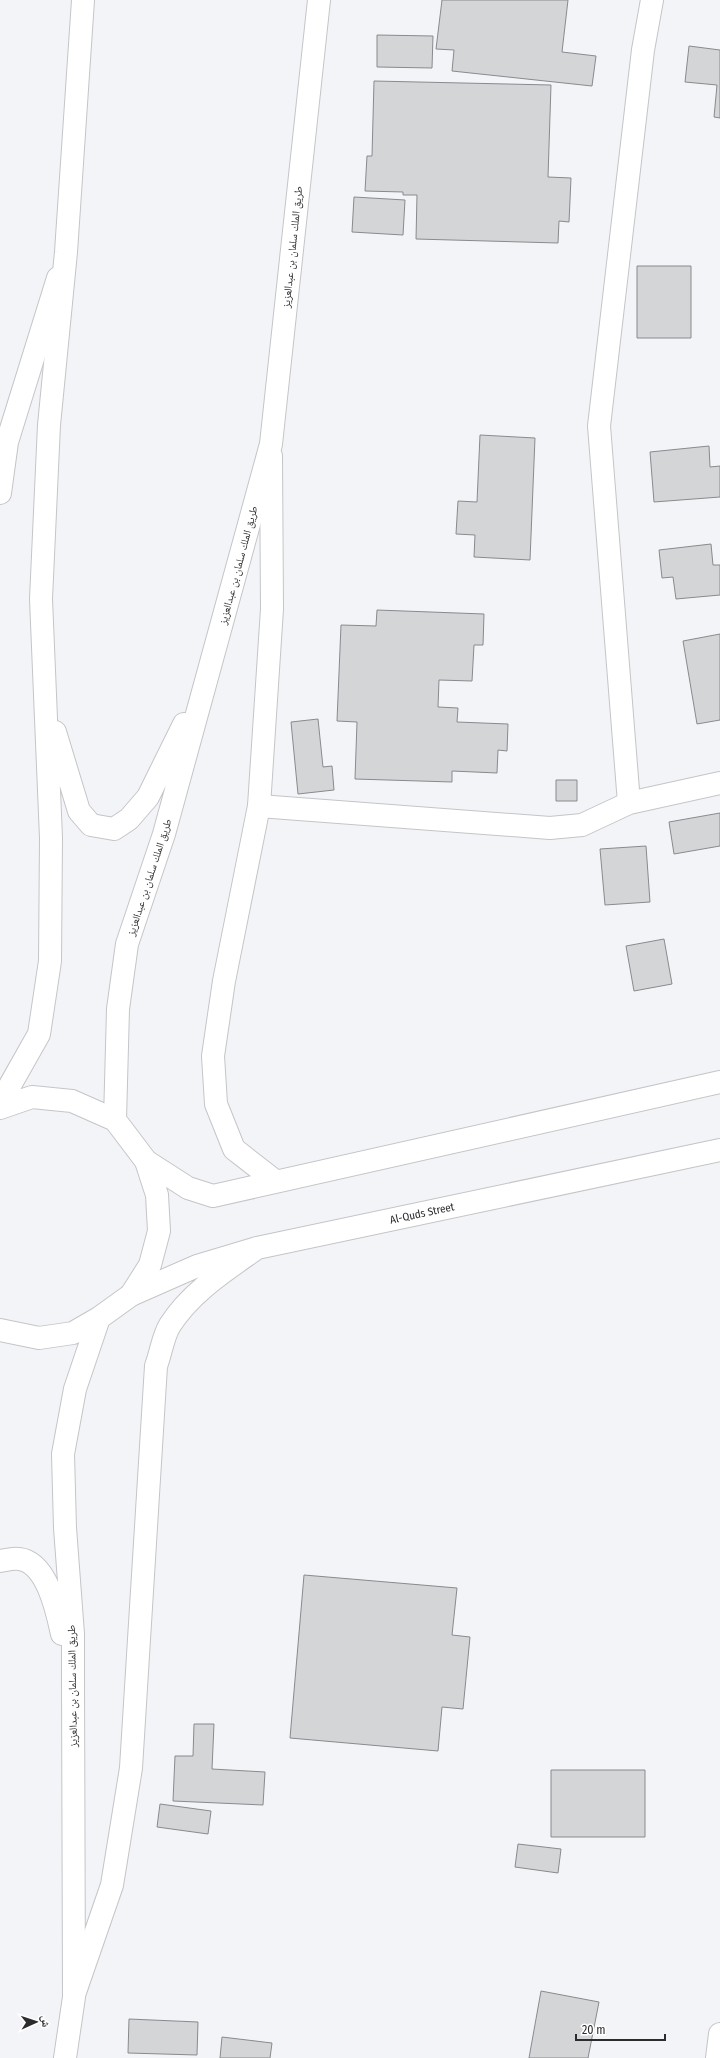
<svg xmlns="http://www.w3.org/2000/svg" width="720" height="2058" font-family="'Fira Sans Condensed','Noto Naskh Arabic',sans-serif">
	<style>
		.building { fill: #d3d5d7; stroke: #888b8d }
		.lines { fill: none; stroke-linecap: round; stroke-linejoin: round }
		.street-casing { stroke: #c5c5c8; stroke-width: 24 }
		.secondary-casing { stroke: #c5c5c8; stroke-width: 24 }
		.primary-casing { stroke: #c5c5c8; stroke-width: 24 }
		.street { stroke: #fff; stroke-width: 22 }
		.secondary { stroke: #fff; stroke-width: 22 }
		.primary { stroke: #fff; stroke-width: 22 }
		.labels { text-anchor: middle; stroke-width: 4; stroke-linejoin: round; paint-order: stroke }
		.street-label { font-size: 11px; fill: #2c2c2d; stroke: #fff }
	</style>
	<rect width="100%" height="100%" fill="#f3f4f7"/>
	<path class="building" d="M442 0H568L562 52 596 56 592 86 452 71 454 50 436 49Z
		M377 35 433 36 432 68 377 67Z
		M689 46 720 50V118L714 117 717 85 685 82Z
		M374 81 551 85 548 177 571 178 569 222 559 221 558 243 416 239 417 195H403V192L365 191 367 156H372Z
		M354 197 405 200 403 235 352 232Z
		M637 266H691V338H637Z
		M480 435 535 438 530 560 474 557 475 535 456 534 458 501 477 502Z
		M709 446 710 467 720 466V497L654 502 650 452Z
		M711 544 713 565H720V595L676 599 673 577 662 578 659 550Z
		M377 610 484 614 483 645H474L472 681 439 680 438 707 458 708 457 722 508 724 507 751 498 750 497 773 452 771V782L355 779 357 722 337 721 341 625 376 626Z
		M720 634V720L697 724 683 641Z
		M318 719 323 767 332 766 334 790 298 794 291 722Z
		M556 780H577V801H556Z
		M720 813V846L674 854 669 822Z
		M646 846 650 902 605 905 600 849Z
		M664 939 672 984 634 991 626 946Z
		M304 1575 457 1588 452 1635 470 1637 463 1709 442 1707 438 1751 290 1738Z
		M194 1724H214L212 1769 265 1772 263 1805 173 1801 175 1756H193Z
		M551 1770H645V1837H551Z
		M160 1804 211 1811 208 1834 157 1827Z
		M518 1844 561 1849 558 1873 515 1867Z
		M541 1991 599 2002 588 2058H529Z
		M129 2019 198 2022 197 2055 128 2053Z
		M222 2037 272 2043 270 2058H220Z"/>
	<g class="lines">
		<g class="street-casing">
			<path id="street" d="M629 803 599 426 643 50 652 0
				M259 806 550 828 582 825 629 803 720 783"/>
		</g>
		<g class="secondary-casing">
			<path id="secondary" d="M271 456 272 609 259 806 224 981 213 1056 216 1104 234 1149 275 1181
				M0 493 7 442 58 278
				M146 1161 188 1188 213 1196 720 1082
				M131 1295 197 1266 257 1248 720 1150
				M75 1992 112 1885 131 1768 156 1366C161 1353 163 1336 170 1325 191 1292 226 1270 257 1248
				M717 2058 720 2034"/>
		</g>
		<g class="primary-casing">
			<path id="primary" d="M55 732 79 811 91 825 114 829 129 819 148 797 184 724
				M0 1103 39 1034 50 961 51 838 41 599 49 425 66 252 83 0
				M0 1108 32 1097 72 1101 115 1120 146 1161 157 1195 159 1231 150 1265 131 1295 99 1318 73 1333 39 1338 0 1330
				M115 1120 118 1009 127 944 164 834 271 444 319 0
				M0 1561C6 1560 13 1558 19 1559 47 1562 57 1611 62 1634
				M65 2058 74 1997 73 1678V1634L65 1528 63 1454 75 1389 99 1318"/>
		</g>
		<use href="#street" class="street"/>
		<use href="#secondary" class="secondary"/>
		<use href="#primary" class="primary"/>
	</g>
	<g class="labels">
		<g class="street-label">
			<text transform="translate(292 247) rotate(-84)" y="4">طريق الملك سلمان بن عبدالعزيز</text>
			<text transform="translate(238 565) rotate(-75)" y="4">طريق الملك سلمان بن عبدالعزيز</text>
			<text transform="translate(149 877) rotate(-72)" y="4">طريق الملك سلمان بن عبدالعزيز</text>
			<text transform="translate(422 1213) rotate(-12)" y="4">Al-Quds Street</text>
			<text transform="translate(72 1686) rotate(-91)" y="4">طريق الملك سلمان بن عبدالعزيز</text>
		</g>
	</g>
	<g transform="translate(36 2022) rotate(87)" stroke="#ffffff" stroke-width="3" paint-order="stroke">
	<path d="M0-3L7 15L0 10L-7 15Z" fill="#2c2c2d"/>
	<text y="-6" font-size="11" font-weight="bold" text-anchor="middle" fill="#2c2c2d">ش</text>
	</g>
	<path d="M576 2034v6h89v-6" fill="none" stroke="#2c2c2d" stroke-width="2"/>
	<text x="582" y="2034" font-size="12" fill="#2c2c2d" stroke="#ffffff" stroke-width="3" paint-order="stroke">20 m</text>
</svg>
